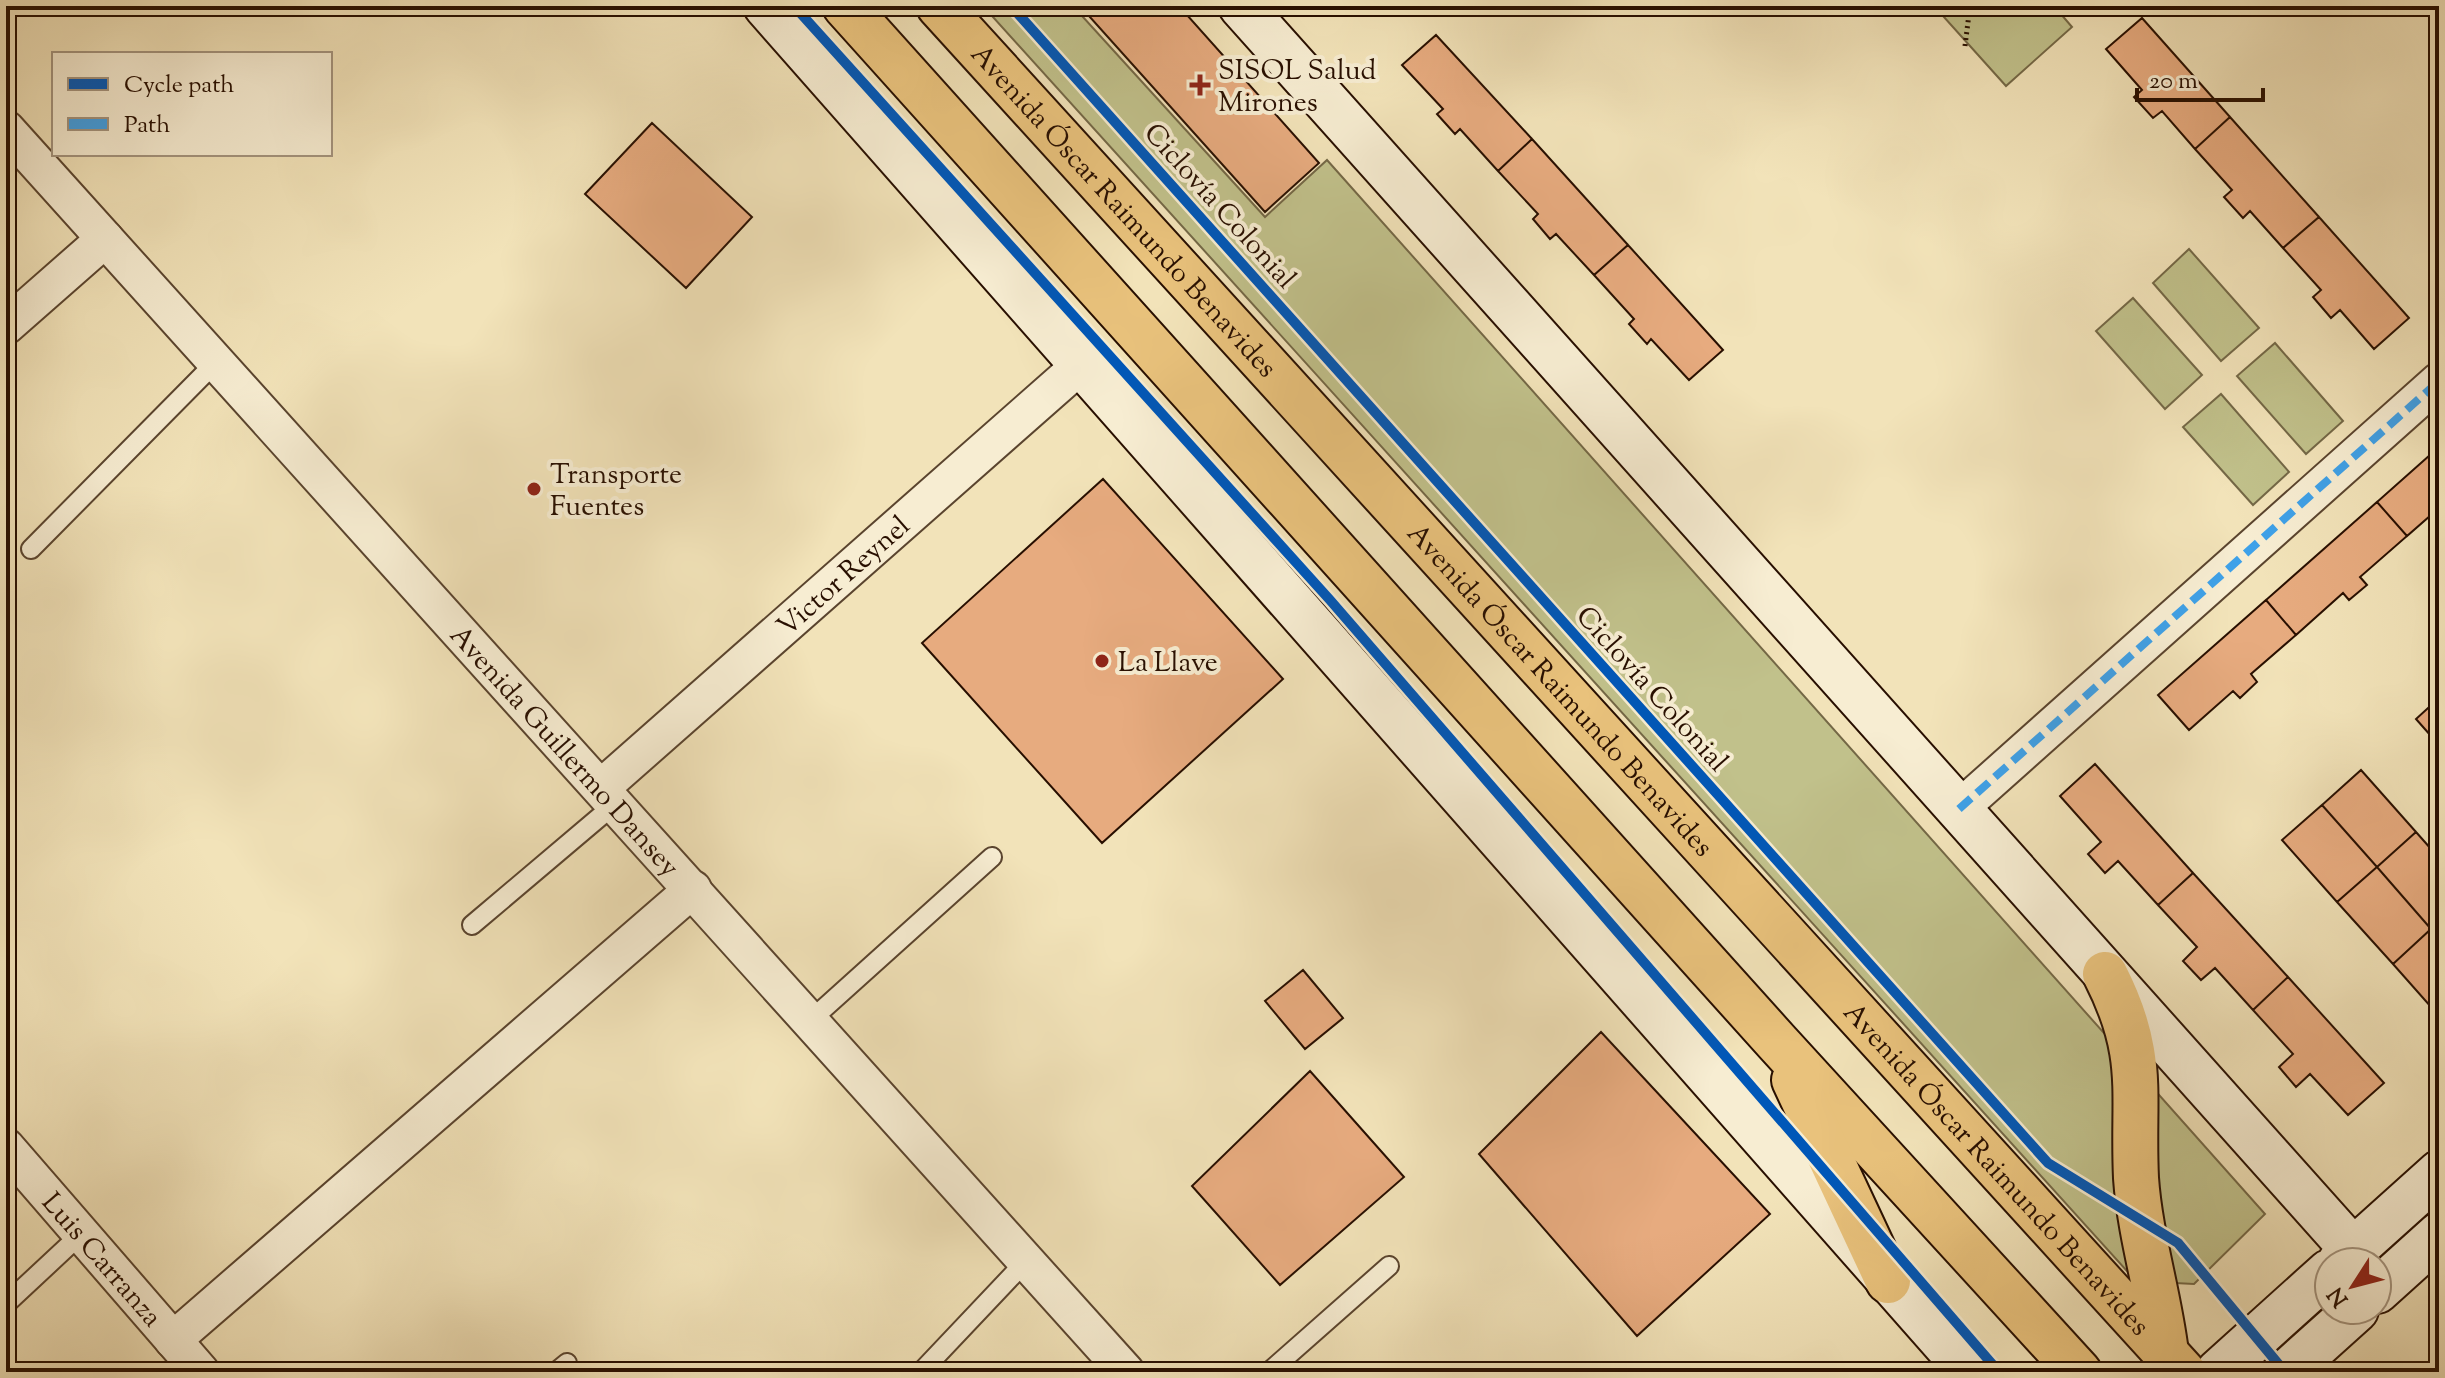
<svg xmlns="http://www.w3.org/2000/svg" width="2445" height="1378" font-family="'Sorts Mill Goudy',serif">
	<style>
		.green { fill: #c1c18b; stroke: #746846; stroke-width: 2 }
		.building { fill: #e7ab7f; stroke: #280f00; stroke-width: 2 }
		.lines { fill: none; stroke-linecap: round; stroke-linejoin: round }
		.lane-casing { stroke: #5a442e; stroke-width: 22 }
		.street-casing { stroke: #5a442e; stroke-width: 40 }
		.secondary-casing { stroke: #280f00; stroke-width: 48 }
		.primary-casing { stroke: #280f00; stroke-width: 48 }
		.path { stroke: #280f00; stroke-width: 5; stroke-dasharray: 2 4; stroke-linecap: butt }
		.lane { stroke: #f7edd2; stroke-width: 18 }
		.street { stroke: #f7edd2; stroke-width: 36 }
		.secondary { stroke: #f7edd2; stroke-width: 44 }
		.primary { stroke: #e9c27c; stroke-width: 44 }
		.quiet { stroke: #3ea1e9; stroke-width: 8; stroke-dasharray: 16 8; stroke-linecap: butt }
		.cycleway-casing { stroke: #f7edd2; stroke-width: 15 }
		.cycleway { stroke: #0057b8; stroke-width: 10 }
		.poi-dot { fill: #8f2418; stroke: #f7edd2; stroke-width: 3 }
		.labels { text-anchor: middle; stroke-width: 8; stroke-linejoin: round; paint-order: stroke }
		.poi-label { font-size: 28px; fill: #280f00; stroke: #f7edd2; text-anchor: start }
		.street-label { font-size: 28px; fill: #280f00; stroke: #f7edd2 }
	</style>
	<rect width="100%" height="100%" fill="#f2e3b9"/>
	<filter id="stains"><feTurbulence type="fractalNoise" baseFrequency=".0025" numOctaves="4"/><feColorMatrix values="0 0 0 0 .2 0 0 0 0 .09 0 0 0 0 .02 0 0 0 .5 -.17"/></filter>
	<radialGradient id="worn" r=".72"><stop offset=".6" stop-color="#630" stop-opacity="0"/><stop offset="1" stop-color="#630" stop-opacity=".3"/></radialGradient>
	<path class="green" d="M983 6H1073L1265 217 1327 160 2265 1214 2194 1284 2136 1281Z
		M1934 6H2054L2072 27 2006 86Z
		M2189 249 2259 328 2221 361 2153 283Z
		M2133 298 2202 375 2165 409 2096 331Z
		M2275 343 2343 421 2306 454 2237 376Z
		M2221 394 2289 472 2253 505 2183 427Z"/>
	<path class="building" d="M1080 6H1179L1319 163 1265 212Z
		M2142 18 2230 117 2195 149 2162 111 2153 118 2134 97 2142 90 2106 49Z
		M1436 35 1532 139 1498 171 1460 129 1455 134 1437 114 1443 109 1402 65Z
		M2230 117 2319 217 2283 248 2250 211 2243 218 2224 197 2232 190 2195 149Z
		M652 123 752 217 686 288 585 194Z
		M1532 139 1628 245 1594 275 1556 234 1550 239 1533 219 1538 214 1498 171Z
		M2319 217 2409 318 2374 349 2340 310 2331 318 2313 297 2321 290 2283 248Z
		M1628 245 1723 350 1689 380 1651 339 1647 344 1629 324 1634 319 1594 275Z
		M2439 447V508L2407 536 2377 502Z
		M1103 479 1283 679 1102 843 922 643Z
		M2377 502 2407 536 2360 577 2367 585 2349 600 2343 593 2296 635 2266 600Z
		M2266 600 2296 635 2251 674 2257 682 2240 698 2233 691 2189 730 2158 695Z
		M2439 698V745L2416 719Z
		M2095 764 2193 873 2158 905 2118 861 2105 873 2088 854 2101 842 2060 796Z
		M2361 770 2416 832 2377 867 2322 805Z
		M2322 805 2377 867 2337 902 2282 840Z
		M2416 832 2439 858V922L2431 929 2377 867Z
		M2377 867 2431 929 2393 964 2337 902Z
		M2193 873 2288 977 2253 1010 2215 968 2201 980 2183 961 2197 947 2158 905Z
		M2431 929 2439 937V1016L2393 964Z
		M1303 970 1343 1018 1305 1049 1265 1001Z
		M2288 977 2384 1083 2348 1115 2310 1074 2296 1087 2279 1067 2293 1054 2253 1010Z
		M1601 1032 1770 1214 1637 1336 1479 1154Z
		M1310 1071 1404 1177 1280 1285 1192 1186Z"/>
	<g class="lines">
		<g class="lane-casing">
			<path id="lane" d="M31 549 216 362
				M472 925 615 804
				M811 1020 992 857
				M6 1304 81 1234
				M556 1372 567 1363
				M921 1372 1026 1261
				M1269 1372 1389 1266"/>
		</g>
		<g class="street-casing">
			<g id="street">
				<path id="s1" d="M6 129 1126 1372"/>
				<path d="M6 326 105 239"/>
				<path id="s2" d="M601 788 1083 363"/>
				<path d="M1959 809 2439 381"/>
				<path id="s3" d="M6 1147 201 1372"/>
				<path d="M173 1340 693 889"/>
			</g>
		</g>
		<g class="secondary-casing">
			<path id="secondary" d="M766 6 1970 1372
				M1241 6 2353 1250
				M2340 1262 2439 1173
				M2377 1291 2439 1235
				M2218 1372 2329 1272
				M2287 1372 2356 1310"/>
		</g>
		<g class="primary-casing">
			<g id="primary">
				<path d="M845 6 1776 1041 2079 1372"/>
				<path id="s4" d="M939 6 2183 1372"/>
				<path d="M2105 974C2147 1056 2132 1093 2136 1178 2140 1237 2159 1294 2166 1353"/>
				<path d="M1794 1080 1888 1281"/>
			</g>
		</g>
		<path class="path" d="M1965 46 1970 6"/>
		<use href="#lane" class="lane"/>
		<use href="#street" class="street"/>
		<use href="#secondary" class="secondary"/>
		<use href="#primary" class="primary"/>
		<path class="quiet" d="M1959 809 2439 381"/>
		<g class="cycleway-casing">
			<path id="cycleway" d="M794 6 1330 600 1999 1372
				M1011 6 2048 1163 2178 1243 2285 1372"/>
		</g>
		<use href="#cycleway" class="cycleway"/>
	</g>
	<g class="poi-dot">
		<path d="M1196 73h8v8h8v8h-8v8h-8v-8h-8v-8h8z"/>
		<circle cx="534" cy="489" r="8"/>
		<circle cx="1102" cy="661" r="8"/>
	</g>
	<g class="labels">
		<g class="poi-label">
			<text x="1218" y="79">SISOL Salud<tspan x="1218" dy="32">Mirones</tspan></text>
			<text x="550" y="483">Transporte<tspan x="550" dy="32">Fuentes</tspan></text>
			<text x="1118" y="671">La Llave</text>
		</g>
		<g class="street-label">
			<text transform="translate(1221 205) rotate(48)" y="10">Ciclovía Colonial</text>
			<text dy="10" stroke="none"><textPath href="#s4" startOffset="276">Avenida Óscar Raimundo Benavides</textPath></text>
			<text dy="10" stroke="none"><textPath href="#s2" startOffset="322">Victor Reynel</textPath></text>
			<text transform="translate(1653 688) rotate(48)" y="10">Ciclovía Colonial</text>
			<text dy="10" stroke="none"><textPath href="#s4" startOffset="924">Avenida Óscar Raimundo Benavides</textPath></text>
			<text dy="10" stroke="none"><textPath href="#s1" startOffset="836">Avenida Guillermo Dansey</textPath></text>
			<text dy="10" stroke="none"><textPath href="#s4" startOffset="1572">Avenida Óscar Raimundo Benavides</textPath></text>
			<text dy="10" stroke="none"><textPath href="#s3" startOffset="148">Luis Carranza</textPath></text>
		</g>
	</g>
	<rect width="2445" height="1378" fill="none" stroke="#f2e3b9" stroke-width="32"/>
	<rect x="8" y="8" width="2429" height="1362" fill="none" stroke="#280f00" stroke-width="4"/>
	<rect x="16" y="16" width="2413" height="1346" fill="none" stroke="#280f00" stroke-width="2"/>
	<rect x="52" y="52" width="280" height="104" fill="#f7edd2" stroke="#a4947e" stroke-width="2"/>
	<rect x="68" y="78" width="40" height="12" fill="#0057b8" stroke="#a4947e" stroke-width="2"/>
	<text x="124" y="92" font-size="24" fill="#280f00">Cycle path</text>
	<rect x="68" y="118" width="40" height="12" fill="#3ea1e9" stroke="#a4947e" stroke-width="2"/>
	<text x="124" y="132" font-size="24" fill="#280f00">Path</text>
	<g transform="translate(2353 1286) rotate(234)"><circle r="38" fill="#f7edd2" stroke="#a4947e" stroke-width="2"/>
	<path d="M0-6L14 30L0 20L-14 30Z" fill="#8f2418"/>
	<text y="-12" font-size="22" font-weight="bold" text-anchor="middle" fill="#280f00">N</text>
	</g>
	<path d="M2137 88v12h126v-12" fill="none" stroke="#280f00" stroke-width="4"/>
	<text x="2149" y="88" font-size="24" fill="#280f00" stroke="#f7edd2" stroke-width="6" paint-order="stroke">20 m</text>
	<rect width="100%" height="100%" filter="url(#stains)"/>
	<rect width="100%" height="100%" fill="url(#worn)"/>
</svg>
